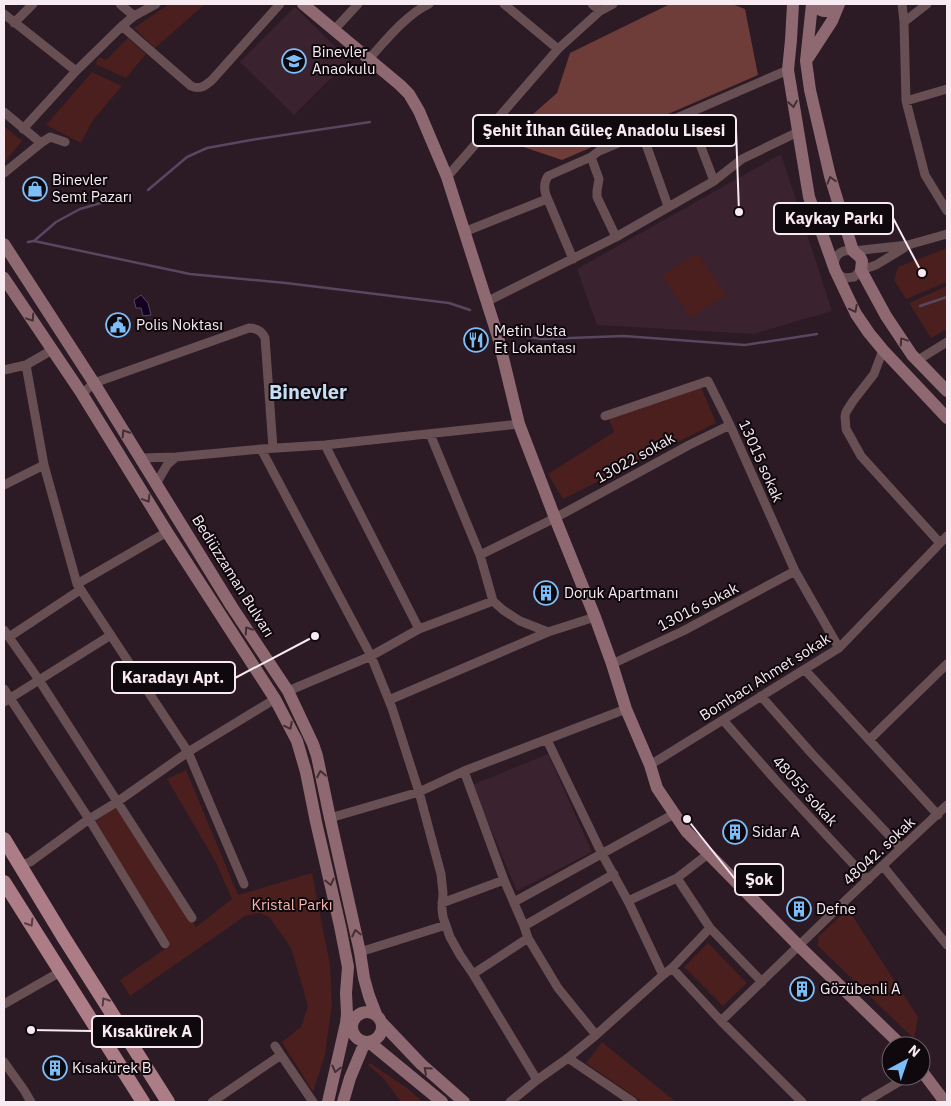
<svg xmlns="http://www.w3.org/2000/svg" width="951" height="1106" font-family="'IBM Plex Sans',sans-serif">
	<style>
		.built { fill: #3a222f }
		.green { fill: #4a1f1d }
		.forest { fill: #6f3d39 }
		.water { fill: #130122; stroke: #574760 }
		.lines { fill: none; stroke-linecap: round; stroke-linejoin: round }
		.stream { stroke: #574760; stroke-width: 2.5 }
		.street { stroke: #674f54; stroke-width: 9 }
		.secondary { stroke: #8e6971; stroke-width: 12 }
		.primary { stroke: #ad7d87; stroke-width: 14 }
		.oneway { stroke: #422f34 }
		.oneway2 { stroke: #563d43 }
		.labels { text-anchor: middle; stroke-width: 4; stroke-linejoin: round; paint-order: stroke }
		.poi-label { font-size: 15px; fill: #f7eaf0; stroke: #0f080c; text-anchor: start }
		.street-label { font-size: 15px; fill: #f7eaf0; stroke: #0f080c }
		.park-label { font-size: 15px; fill: #f8b3ad; stroke: #0f080c }
		.district-label { font-size: 20px; font-weight: bold; fill: #c6ddf4; stroke: #0f080c }
		.leader { fill: none; stroke: #f7eaf0; stroke-width: 2 }
		.callout-dot { fill: #f7eaf0; stroke: #0f080c; stroke-width: 2 }
		.callout { fill: #0f080c; stroke: #f7eaf0; stroke-width: 2 }
		.callout-label { font-size: 16px; text-anchor: middle; font-weight: bold; fill: #f7eaf0 }
	</style>
	<rect width="100%" height="100%" fill="#2c1a24"/>
	<path class="built" d="M295 7 349 60 294 115 240 62Z
		M781 154 832 311 753 334 597 325 577 269Z
		M548 754 592 852 517 891 472 785Z"/>
	<path class="green" d="M169 4H205L155 48 134 28Z
		M128 38 146 54 126 78 95 64 99 57 106 60Z
		M92 72 122 86 93 120 81 143 46 125Z
		M4 126 22 141 4 163Z
		M947 248V282L906 299 894 280 898 267Z
		M697 253 726 295 691 318 662 276Z
		M947 286V329L931 338 909 303Z
		M699 382 716 423 563 499 548 474 614 432 608 417Z
		M186 770 238 895 312 873 330 965 332 1004 325 1055 313 1092 282 1042 301 1027 308 1006 291 948 269 917 259 913 245 916 130 996 120 980 169 946 95 819 115 807 196 927 232 899 215 861 167 779Z
		M848 909 918 1017 914 1039 818 946V937Z
		M708 943 747 983 723 1006 684 967Z
		M602 1042 676 1102H642L586 1063Z
		M370 1063 407 1088 423 1102H401L383 1078 368 1065Z"/>
	<path class="forest" d="M670 4H732L745 9 758 75 562 160 506 141 523 123 557 93 570 53Z"/>
	<path class="water" d="M141 295 148 303 151 315 143 316 141 308H136L134 300Z"/>
	<g class="lines">
		<path class="stream" d="M148 190 187 157 207 148 251 140 370 122
			M34 241 56 222 80 209 132 194
			M28 242 34 241 190 274 286 283 449 303 470 310
			M920 306 947 297
			M519 336 543 339 624 336 745 345 817 334"/>
		<path class="street" d="M120 4 134 16
			M504 4 558 49
			M592 4 600 11
			M902 4 904 22 906 101 925 175 947 211
			M4 14 76 71
			M904 22 927 4
			M14 23 33 4
			M122 26 191 86C200 90 205 86 212 80L280 4
			M334 30 358 4
			M369 59C385 41 407 14 429 4
			M906 101 947 89
			M4 112 41 143 50 137 65 142
			M688 113 714 181
			M23 129 76 71 122 26 134 16 156 4
			M642 133 668 206
			M591 157 599 179 597 191V197L616 237
			M4 173 41 143
			M447 177 558 49 600 11 613 4
			M464 232 547 199
			M573 259 546 195C544 189 544 182 548 176L591 157 599 151 642 133 788 70
			M834 265C835 254 842 249 853 251L908 245 947 234
			M837 274 845 278 854 277 861 270 876 265 904 248
			M486 302 616 237 714 181 742 159 798 132
			M883 350 874 374 853 401 846 412 845 416 846 429 861 456 940 543
			M918 360 947 342
			M4 370 26 365
			M82 394 94 383 249 328C256 328 262 331 265 338L273 448
			M605 416 708 381 730 425 795 571 839 648
			M430 434 480 555 493 601 503 610 520 621 548 632
			M325 445 419 629
			M261 449 371 656 392 708 419 792 441 874 443 893 442 909 443 917 450 937 460 955 473 974 537 1080
			M140 458 176 457 261 449 325 445 519 424
			M44 465 77 584 188 752 244 884
			M156 484 167 465 176 457
			M4 485 44 465 26 365 52 350
			M480 555 555 518 689 445 730 425
			M77 584 167 532
			M4 630 39 680 192 918
			M9 637 80 590
			M612 664 683 631 795 571
			M805 670 938 815
			M4 689 89 819 165 944
			M288 691 371 656 419 629 493 601
			M761 696 813 755 901 848
			M389 700 548 632 595 617
			M4 702 111 635
			M723 720 779 784 868 880
			M547 740 602 854 628 901 663 975
			M869 740 947 664
			M650 765 839 648 947 536
			M464 771 504 880 524 926 528 938 558 988 596 1035
			M330 818 419 792 464 771 626 709
			M708 854 677 878 710 928 762 982
			M20 865 30 862 89 819 117 802 188 752 275 699
			M883 866 947 945
			M628 901 677 878
			M514 902 674 814
			M442 903 504 880
			M524 926 614 874
			M360 952 446 925
			M672 968 721 1021 802 1102
			M473 974 528 938
			M4 1004 60 972
			M721 1021 846 900 947 805
			M275 1046 281 1055
			M568 1058 633 1102
			M4 1062 24 1090 31 1102
			M212 1102 281 1055 313 1102
			M510 1102 537 1080 568 1058 596 1035 663 975 672 968 710 928
			M865 1102 909 1076"/>
		<path class="secondary" d="M303 4 400 85 409 94 419 111 447 177 498 337 519 424 555 518 595 617 612 664 626 709 650 765 657 788 686 831 799 946 902 1046
			M793 4 791 40 788 70 809 197 835 270 856 314 869 333 883 350 947 418
			M812 4 806 61 810 90 830 176 853 251 860 257 862 261 861 270 886 316 912 355 947 391
			M813 4C819 12 826 12 836 10
			M808 58 832 21 839 4
			M4 244 94 383 232 607 288 691 313 744 317 756 330 818 360 952 364 978 369 996 376 1014
			M4 278 82 394 167 532 275 699 297 741 306 772 316 822 340 926 348 967 346 993 347 1014 346 1023 328 1102
			M352 1027a15 15 0 1 1 30 0a15 15 0 1 1-30 0Z
			M382 1023 421 1064 464 1102
			M369 1042 442 1102
			M921 1070 945 1102
			M343 1102 350 1078 365 1042"/>
		<path class="primary" d="M4 839 64 938 168 1102
			M4 882 143 1102"/>
	</g>
	<defs><path id="oneway-chevron" d="M-2-3.5L2.5 0L-2 3.5" fill="none" stroke-width="1.6" stroke-linecap="round" stroke-linejoin="round" transform="scale(1.25)"/></defs>
	<g class="oneway">
		<use href="#oneway-chevron" transform="translate(793 104) rotate(81)"/>
		<use href="#oneway-chevron" transform="translate(831 180) rotate(-106)"/>
		<use href="#oneway-chevron" transform="translate(854 309) rotate(63)"/>
		<use href="#oneway-chevron" transform="translate(31 318) rotate(56)"/>
		<use href="#oneway-chevron" transform="translate(903 341) rotate(-124)"/>
		<use href="#oneway-chevron" transform="translate(125 433) rotate(-122)"/>
		<use href="#oneway-chevron" transform="translate(147 499) rotate(59)"/>
		<use href="#oneway-chevron" transform="translate(248 630) rotate(-123)"/>
		<use href="#oneway-chevron" transform="translate(289 726) rotate(63)"/>
		<use href="#oneway-chevron" transform="translate(321 774) rotate(-101)"/>
		<use href="#oneway-chevron" transform="translate(330 882) rotate(77)"/>
		<use href="#oneway-chevron" transform="translate(356 933) rotate(-103)"/>
		<use href="#oneway-chevron" transform="translate(336 1069) rotate(104)"/>
		<use href="#oneway-chevron" transform="translate(427 1070) rotate(-138)"/>
	</g>
	<g class="oneway2">
		<use href="#oneway-chevron" transform="translate(30 923) rotate(58)"/>
		<use href="#oneway-chevron" transform="translate(105 1001) rotate(-123)"/>
	</g>
	<defs>
		<g id="school-ring" transform="scale(1.25)"><circle r="9.5" fill="#0f080c" stroke="#7dbef9" stroke-width="1.5"/><path d="M0-5L7-2L0 1L-7-2ZM-4 1L0 2.5L4 1V4Q0 6-4 4Z" fill="#7dbef9"/></g>
		<g id="shop-ring" transform="scale(1.25)"><circle r="9.5" fill="#0f080c" stroke="#7dbef9" stroke-width="1.5"/><path d="M-5-2.5h2.3a2.7 3.5 0 0 1 5.4 0H5L5.5 6h-11ZM-1.5-2.5h3a1.5 2.3 0 0 0-3 0Z" fill="#7dbef9"/></g>
		<g id="civic-ring" transform="scale(1.25)"><circle r="9.5" fill="#0f080c" stroke="#7dbef9" stroke-width="1.5"/><path d="M-.6-6.5H3V-4.5H.6V-3L4-1V1h2V6H-6V1h2V-1L-.6-3ZM-1.2 2.5V6h2.4V2.5Z" fill="#7dbef9"/></g>
		<g id="restaurant-ring" transform="scale(1.25)"><circle r="9.5" fill="#0f080c" stroke="#7dbef9" stroke-width="1.5"/><path d="M-5-6h1v4h1v-4h1v4h1v-4h1v5L-1.5 .5V6h-2V.5L-5-1ZM5-6V6H3V1.5H1.5Q1.5-4 5-6Z" fill="#7dbef9"/></g>
		<g id="building-ring" transform="scale(1.25)"><circle r="9.5" fill="#0f080c" stroke="#7dbef9" stroke-width="1.5"/><path d="M-4-6H4V6H1V3H-1V6H-4ZM-2.5-4.3h1.7v1.8h-1.7ZM.8-4.3h1.7v1.8H.8ZM-2.5-1h1.7V.8h-1.7ZM.8-1h1.7V.8H.8Z" fill="#7dbef9"/></g>
	</defs>
	<g fill-rule="evenodd">
		<use href="#school-ring" x="294" y="61"/>
		<use href="#shop-ring" x="35" y="189"/>
		<use href="#civic-ring" x="118" y="325"/>
		<use href="#restaurant-ring" x="476" y="340"/>
		<use href="#building-ring" x="546" y="593"/>
		<use href="#building-ring" x="735" y="832"/>
		<use href="#building-ring" x="799" y="909"/>
		<use href="#building-ring" x="802" y="989"/>
		<use href="#building-ring" x="55" y="1068"/>
	</g>
	<g class="labels">
		<g class="poi-label">
			<text x="312" y="57">Binevler<tspan x="312" dy="17">Anaokulu</tspan></text>
			<text x="52" y="185">Binevler<tspan x="52" dy="17">Semt Pazarı</tspan></text>
			<text x="136" y="330">Polis Noktası</text>
			<text x="494" y="336">Metin Usta<tspan x="494" dy="17">Et Lokantası</tspan></text>
			<text x="564" y="598">Doruk Apartmanı</text>
			<text x="752" y="837">Sidar A</text>
			<text x="816" y="914">Defne</text>
			<text x="820" y="994">Gözübenli A</text>
			<text x="72" y="1073">Kısakürek B</text>
		</g>
		<g class="street-label">
			<text transform="translate(635 458) rotate(-29)" y="5">13022 sokak</text>
			<text transform="translate(761 461) rotate(66)" y="5">13015 sokak</text>
			<text transform="translate(233 576) rotate(58)" y="5">Bediüzzaman Bulvarı</text>
			<text transform="translate(698 607) rotate(-27)" y="5">13016 sokak</text>
			<text transform="translate(765 677) rotate(-32)" y="5">Bombacı Ahmet sokak</text>
			<text transform="translate(805 791) rotate(48)" y="5">48055 sokak</text>
			<text transform="translate(879 851) rotate(-43)" y="5">48042. sokak</text>
		</g>
		<g class="park-label">
			<text x="292" y="910">Kristal Parkı</text>
		</g>
		<g class="district-label">
			<text x="308" y="399">Binevler</text>
		</g>
	</g>
	<path class="leader" d="M739 212L736 130M922 273L893 218M315 636L235 678M687 819L735 879M31 1030L92 1031"/>
	<g class="callout-dot">
		<circle cx="739" cy="212" r="5"/>
		<circle cx="922" cy="273" r="5"/>
		<circle cx="315" cy="636" r="5"/>
		<circle cx="687" cy="819" r="5"/>
		<circle cx="31" cy="1030" r="5"/>
	</g>
	<g class="callout">
		<rect x="473" y="115" width="263" height="31" rx="5"/>
		<rect x="774" y="203" width="119" height="31" rx="5"/>
		<rect x="112" y="662" width="123" height="31" rx="5"/>
		<rect x="735" y="864" width="48" height="31" rx="5"/>
		<rect x="92" y="1016" width="110" height="31" rx="5"/>
	</g>
	<g class="callout-label">
		<text x="604" y="136">Şehit İlhan Güleç Anadolu Lisesi</text>
		<text x="834" y="224">Kaykay Parkı</text>
		<text x="173" y="683">Karadayı Apt.</text>
		<text x="759" y="885">Şok</text>
		<text x="147" y="1037">Kısakürek A</text>
	</g>
	<rect width="951" height="1106" fill="none" stroke="#f7eaf0" stroke-width="10"/>
	<g transform="translate(906 1061) rotate(40)"><circle r="24" fill="#0f080c" stroke="#6c6267"/>
	<path d="M0-4L9 19L0 12L-9 19Z" fill="#7dbef9"/>
	<text y="-8" font-size="14" font-weight="bold" text-anchor="middle" fill="#f7eaf0">N</text>
	</g>
</svg>
